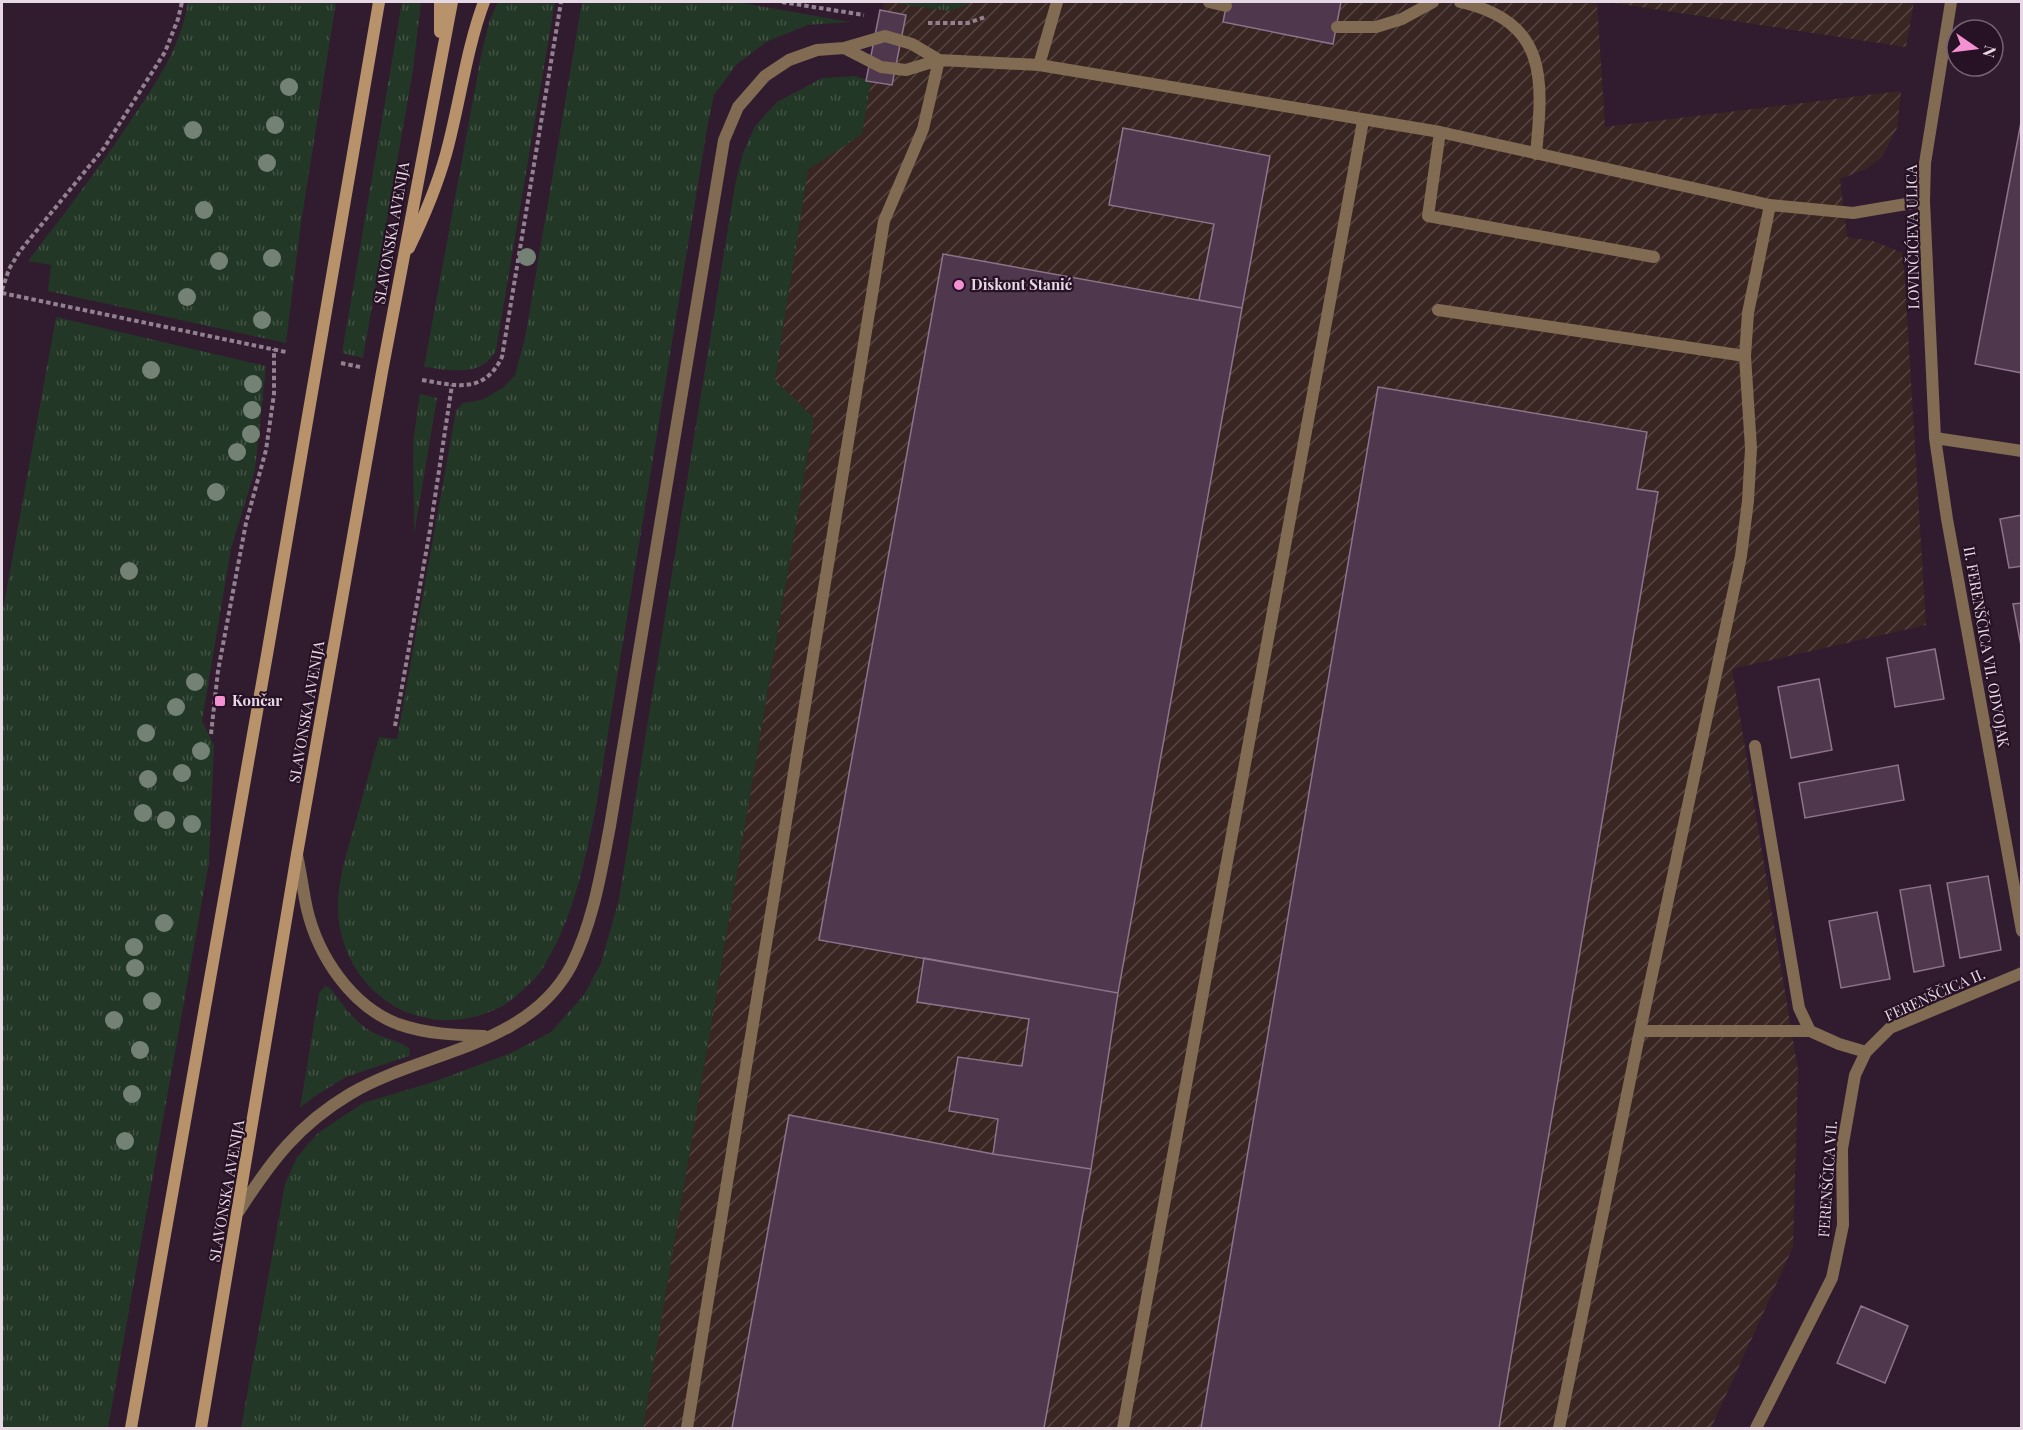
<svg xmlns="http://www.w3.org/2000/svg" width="2023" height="1430" font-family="'Playfair Display',serif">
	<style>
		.industrial { fill: url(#industrial-furrows) }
		.grass { fill: url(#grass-tufts) }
		.building { fill: #4f374d; stroke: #8d738b; stroke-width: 1.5 }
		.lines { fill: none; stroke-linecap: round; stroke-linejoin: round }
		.path { stroke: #938191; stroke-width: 4; stroke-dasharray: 4.5 3; stroke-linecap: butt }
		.service { stroke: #816b52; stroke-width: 12 }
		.minor { stroke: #816b52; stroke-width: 12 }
		.secondary { stroke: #b7926b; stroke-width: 12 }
		.tree { fill: #748275 }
		.poi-dot { fill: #f491d3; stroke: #271225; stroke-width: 2 }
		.labels { text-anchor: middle; stroke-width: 4.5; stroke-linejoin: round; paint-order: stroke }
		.street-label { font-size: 15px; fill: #e7d8e5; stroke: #271225 }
		.poi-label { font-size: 15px; font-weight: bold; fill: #e7d8e5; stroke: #271225; text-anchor: start }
	</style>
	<defs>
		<pattern id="industrial-furrows" width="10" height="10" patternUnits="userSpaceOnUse" patternTransform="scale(1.5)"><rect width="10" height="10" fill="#392623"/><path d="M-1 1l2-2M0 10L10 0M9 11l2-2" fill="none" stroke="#564543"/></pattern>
		<pattern id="grass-tufts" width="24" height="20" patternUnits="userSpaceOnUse" patternTransform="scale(1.5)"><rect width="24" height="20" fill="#233726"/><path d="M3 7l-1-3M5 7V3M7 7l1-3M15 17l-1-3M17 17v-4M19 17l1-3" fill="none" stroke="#435345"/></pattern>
	</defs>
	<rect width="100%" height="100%" fill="#311b2f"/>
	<path class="industrial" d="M884 2H1597L1605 127 1901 91 1897 128 1882 157 1866 169 1840 179 1847 237 1873 241 1903 253 1926 625 1732 669 1798 1071 1793 1247 1711 1428H643L814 418 775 380 808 170 862 134Z
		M1607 2H1914L1906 47Z"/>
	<path class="grass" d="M188 2H336L301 223 286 343 48 291 51 265 28 261C63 215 99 169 131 120 157 81 180 49 188 2Z
		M402 2H421L413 70 363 358 342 353Z
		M498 2H555L496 350C482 378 451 370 424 367L481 56 489 22Z
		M582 2H737L850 22 808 25 766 42 736 65 714 95 708 123 595 813C584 862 575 911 550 955 546 962 543 970 538 975 529 985 515 998 504 1005 432 1045 351 1002 339 923 334 890 346 855 355 824 363 795 371 766 379 737L397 739 456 411 463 403 482 400 504 387 515 375 525 338Z
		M887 2H973L950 11Z
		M855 76 871 81 862 134 808 170 775 380 814 418 643 1428H241L285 1184 297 1157 318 1133 363 1103 433 1082 511 1053 551 1032 584 995 601 963 619 899 735 185 743 153 755 126 777 102 822 78Z
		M56 317 266 366 255 470 231 549 202 721 214 745 209 862 108 1428H2V615Z
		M420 394 437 398 414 535 413 442Z
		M325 986 330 988C343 1005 355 1023 374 1033 384 1038 403 1042 410 1049L409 1056 346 1077 315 1096 300 1108 319 993Z"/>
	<path class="building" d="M1227 2H1341L1333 44 1223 22Z
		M880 10 906 15 892 85 866 81Z
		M2022 117V373L1975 364Z
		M1123 128 1270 156 1242 308 1199 300 1214 224 1109 205Z
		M943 254 1242 308 1118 993 819 940Z
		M1378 387 1647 432 1637 489 1658 492 1499 1428H1201Z
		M2022 515V566L2009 568 2000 519Z
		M2022 603V651L2013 604Z
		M1935 649 1944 699 1895 707 1887 658Z
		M1819 679 1832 750 1791 758 1778 687Z
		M1898 765 1904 800 1805 818 1799 783Z
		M1988 876 2001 950 1960 958 1947 883Z
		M1930 885 1944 966 1914 972 1900 890Z
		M1877 912 1890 979 1841 988 1829 921Z
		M924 958 1118 993 1091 1169 993 1154 998 1119 949 1111 958 1057 1022 1066 1029 1019 917 1002Z
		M789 1115 993 1154 1091 1169 1044 1428H732Z
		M1861 1306 1908 1326 1885 1383 1837 1363Z"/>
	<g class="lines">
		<path class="path" d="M782 2 864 15
			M928 23H968L985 17
			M2 290 9 269 20 251 104 148 165 52 178 19 182 2
			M2 293 286 352
			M341 363 360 367
			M422 380C457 386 484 394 502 357L561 2
			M395 726 430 530 452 385
			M211 734 218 671 246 523 266 450 274 394V349"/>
		<path class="service" d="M1209 2 1226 6
			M1460 2C1549 22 1543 80 1536 154
			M1337 27H1376L1402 19 1433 2
			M844 48 881 67 906 70 939 60 1039 65 1440 132 1770 205 1853 213 1924 201
			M1039 65 1057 2
			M1440 132 1428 216 1654 257
			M1438 310 1745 356
			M297 855C301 873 303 891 307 909 318 956 351 1006 398 1024 426 1034 455 1035 484 1036
			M1640 1031H1810
			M239 1211C271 1161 298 1125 350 1094 422 1051 527 1048 571 966 593 923 601 873 610 826L724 140 738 107 765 76 789 60 817 50 844 48 885 36 912 44 939 60
			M687 1428 884 221 923 129 939 60
			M1123 1428 1363 121
			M1559 1428 1640 1031 1741 556 1748 501 1751 448 1745 356 1748 313 1770 205"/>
		<path class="minor" d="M1951 2 1925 163 1924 201 1935 438 1947 519 2022 931
			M1935 438 2022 451
			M1755 746 1799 1008 1810 1031 1839 1044 1866 1052
			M1756 1428 1832 1278 1843 1225 1842 1149 1855 1075 1866 1052 1890 1028 2022 973"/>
		<path class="secondary" d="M440 32V2
			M409 248C424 217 437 186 446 154 460 103 466 50 484 2
			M131 1428 268 649 379 2
			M201 1428 297 854 382 372 452 2"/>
	</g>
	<g class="tree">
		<circle cx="289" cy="87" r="9"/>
		<circle cx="275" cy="125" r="9"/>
		<circle cx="193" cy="130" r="9"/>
		<circle cx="267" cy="163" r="9"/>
		<circle cx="204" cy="210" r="9"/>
		<circle cx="527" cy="257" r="9"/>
		<circle cx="272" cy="258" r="9"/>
		<circle cx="219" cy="261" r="9"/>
		<circle cx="187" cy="297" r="9"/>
		<circle cx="262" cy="320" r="9"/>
		<circle cx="151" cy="370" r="9"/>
		<circle cx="253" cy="384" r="9"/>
		<circle cx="252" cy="410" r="9"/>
		<circle cx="251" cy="434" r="9"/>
		<circle cx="237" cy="452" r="9"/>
		<circle cx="216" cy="492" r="9"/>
		<circle cx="129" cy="571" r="9"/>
		<circle cx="195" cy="682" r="9"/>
		<circle cx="176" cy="707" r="9"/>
		<circle cx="146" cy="733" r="9"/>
		<circle cx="201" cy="751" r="9"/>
		<circle cx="182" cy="773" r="9"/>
		<circle cx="148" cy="779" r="9"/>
		<circle cx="143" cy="813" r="9"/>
		<circle cx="166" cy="820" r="9"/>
		<circle cx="192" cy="824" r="9"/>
		<circle cx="164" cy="923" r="9"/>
		<circle cx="134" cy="947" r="9"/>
		<circle cx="135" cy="968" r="9"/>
		<circle cx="152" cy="1001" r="9"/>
		<circle cx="114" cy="1020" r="9"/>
		<circle cx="140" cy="1050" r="9"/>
		<circle cx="132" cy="1094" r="9"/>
		<circle cx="125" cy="1141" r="9"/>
	</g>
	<g class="poi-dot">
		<circle cx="959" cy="285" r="6"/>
		<rect x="214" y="695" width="12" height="12" rx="3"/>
	</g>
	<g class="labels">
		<g class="street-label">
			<text transform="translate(392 233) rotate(-80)" y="5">SLAVONSKA AVENIJA</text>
			<text transform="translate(1913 237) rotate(-91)" y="5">LOVINČIĆEVA ULICA</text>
			<text transform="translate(1986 647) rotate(80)" y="5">II. FERENŠČICA VII. ODVOJAK</text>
			<text transform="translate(307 712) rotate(-80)" y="5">SLAVONSKA AVENIJA</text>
			<text transform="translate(1935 995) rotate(-24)" y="5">FERENŠČICA II.</text>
			<text transform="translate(1828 1179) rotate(-86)" y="5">FERENŠČICA VII.</text>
			<text transform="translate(227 1191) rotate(-80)" y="5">SLAVONSKA AVENIJA</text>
		</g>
		<g class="poi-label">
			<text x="971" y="290">Diskont Stanić</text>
			<text x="232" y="706">Končar</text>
		</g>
	</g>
	<rect width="2023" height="1430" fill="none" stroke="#e7d8e5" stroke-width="6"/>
	<g transform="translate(1975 48) rotate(104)"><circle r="28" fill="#271225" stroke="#746172" stroke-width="1.5"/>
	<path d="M0-4.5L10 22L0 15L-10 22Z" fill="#f491d3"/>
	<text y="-9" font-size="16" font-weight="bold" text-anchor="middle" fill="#e7d8e5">N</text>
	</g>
</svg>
